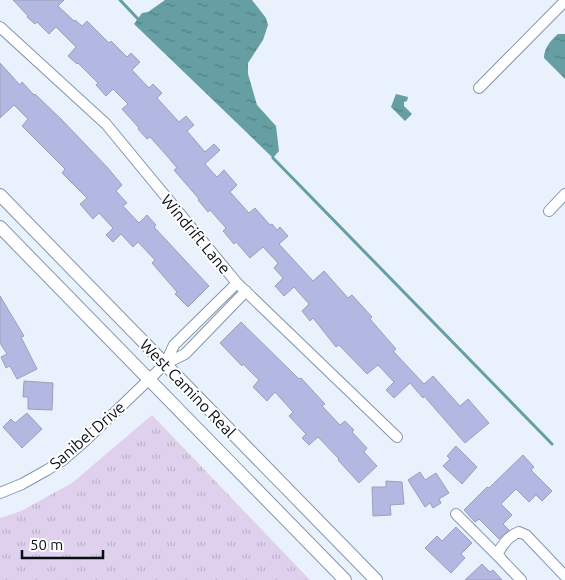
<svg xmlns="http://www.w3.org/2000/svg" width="565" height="580" font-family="Ubuntu,sans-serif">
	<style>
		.grass { fill: url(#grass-tufts) }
		.water { fill: url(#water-ripples) }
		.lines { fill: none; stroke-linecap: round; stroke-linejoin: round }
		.stream { stroke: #659fa3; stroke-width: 3 }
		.building { fill: #b3b8e3; stroke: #9c9fbb }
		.minor-casing { stroke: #8496ad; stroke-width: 12 }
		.tertiary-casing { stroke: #8496ad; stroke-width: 14 }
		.minor { stroke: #fff; stroke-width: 10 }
		.tertiary { stroke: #fff; stroke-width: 12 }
		.labels { text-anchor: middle; stroke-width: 4; stroke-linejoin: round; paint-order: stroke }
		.street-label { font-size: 16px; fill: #080e16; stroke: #fefefe }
	</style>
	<defs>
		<pattern id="grass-tufts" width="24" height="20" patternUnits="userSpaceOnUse" patternTransform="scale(1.25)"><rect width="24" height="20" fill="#dfd1ed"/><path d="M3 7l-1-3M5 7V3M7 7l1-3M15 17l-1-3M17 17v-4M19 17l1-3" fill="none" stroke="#beb2ca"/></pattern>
		<pattern id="water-ripples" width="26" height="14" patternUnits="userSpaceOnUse" patternTransform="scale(1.25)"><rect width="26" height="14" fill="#659fa3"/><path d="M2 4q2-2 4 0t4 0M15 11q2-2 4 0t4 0" fill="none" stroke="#518084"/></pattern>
	</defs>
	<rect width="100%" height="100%" fill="#e9f2fc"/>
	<path class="grass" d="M152 415 310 580H0V518L21 511 72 483Z"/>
	<path class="water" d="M165 0H252L266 18 268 25 263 40 248 63V74L257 105 276 126 279 151 273 158 134 24 142 13 148 12Z
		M558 34H565V79L544 58C544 48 551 40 558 34Z
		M396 94 408 97 407 101 404 102V106L412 114 405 121 391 107Z"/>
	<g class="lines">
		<path class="stream" d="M120 0 138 19
			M273 158 552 444"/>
	</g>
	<path class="building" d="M13 0H64L58 6 74 21 75 20 82 26 87 21 109 43 111 41 127 57 131 53 140 62 132 70 149 88 153 84 162 93 157 98 179 122 186 116 194 125 187 131 205 152 214 144 220 150 205 164 217 177 224 170 237 185 230 192 249 213 255 208 270 225 272 224 277 230 280 227 288 236 279 244 313 281 324 271 348 298 352 295 372 317 370 319 396 349 393 351 424 384 433 376 460 406 468 399 489 423 465 443 424 396 423 398 410 383 394 398 386 390 394 382 378 365 367 374 339 345 336 347 313 318 310 321 302 311 309 304 294 287 284 296 275 286 283 278 274 268 278 263 263 247 250 258 236 242 234 244 223 231 226 228 210 210 208 212 198 200 199 199 174 170 177 168 168 157 150 137 147 139 138 129 139 128 122 109 128 104 113 89 106 96 96 85 98 83 78 63 77 64 68 56 76 47 56 27 49 34 37 22 35 24 27 17 28 16Z
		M0 63 20 85 22 82 34 95 35 94 62 120 107 167 122 185 116 191 127 203 123 206 139 223 147 215 156 225 154 227 209 286 188 307 175 294 177 292 152 263 155 260 138 242 133 247 121 234 113 242 106 235 113 228 99 213 93 219 80 204 87 198 62 173 65 169 22 126 28 119 14 105 0 118Z
		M0 296 24 336 21 337 37 369 17 379 10 366 6 368 1 357 7 354 0 343Z
		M241 322 299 379 301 378 325 404 322 406 340 425 345 421 354 430 352 432 367 448 364 452 377 466 359 483 338 460 339 459 318 437 309 445 302 438 306 434 289 416 293 412 275 392 267 401 253 387 259 380 243 364 242 366 220 343Z
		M24 381 53 383 52 410 28 409V397H23Z
		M27 413 42 429 22 448 3 427 11 419 15 423Z
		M456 446 477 467 462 484 443 466 450 459 447 456Z
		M523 455 534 467 531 470 552 491 542 501 536 495 529 502 516 489 501 504 512 515 503 524 509 530 499 539 479 519 475 522 464 510 487 487 489 488Z
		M420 472 425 480 436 473 449 493 439 499 441 503 433 508 430 503 425 507 408 480Z
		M386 481 402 482 404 504 390 505 391 515 373 516 372 487H386Z
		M456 527 472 543 461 554 465 558 451 573 425 548 437 536 442 541Z
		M482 564 490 572 493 570 502 580H465Z"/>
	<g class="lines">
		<g class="minor-casing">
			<path id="minor" d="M0 27 106 124 237 283 397 437
				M479 88 565 1
				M549 211 565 194
				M165 364 174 345 237 283
				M0 493 22 484 47 470 63 460 85 441 165 364 185 354 246 291
				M456 514 501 559
				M521 580 501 559 498 553C503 543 509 536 519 532L526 535 565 576"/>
		</g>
		<g class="tertiary-casing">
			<path id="tertiary" d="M0 195 376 580
				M0 227 345 580"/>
		</g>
		<use href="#minor" class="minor"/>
		<use href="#tertiary" class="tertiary"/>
	</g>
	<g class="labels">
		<g class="street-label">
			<text transform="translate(196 234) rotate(50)" y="6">Windrift Lane</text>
			<text transform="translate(188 388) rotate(46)" y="6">West Camino Real</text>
			<text transform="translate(87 435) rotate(-41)" y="6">Sanibel Drive</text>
		</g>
	</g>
	<path d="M22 550v8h81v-8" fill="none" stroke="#080e16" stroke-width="2.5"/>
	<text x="30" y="550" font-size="15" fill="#080e16" stroke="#fefefe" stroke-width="4" paint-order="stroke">50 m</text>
</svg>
